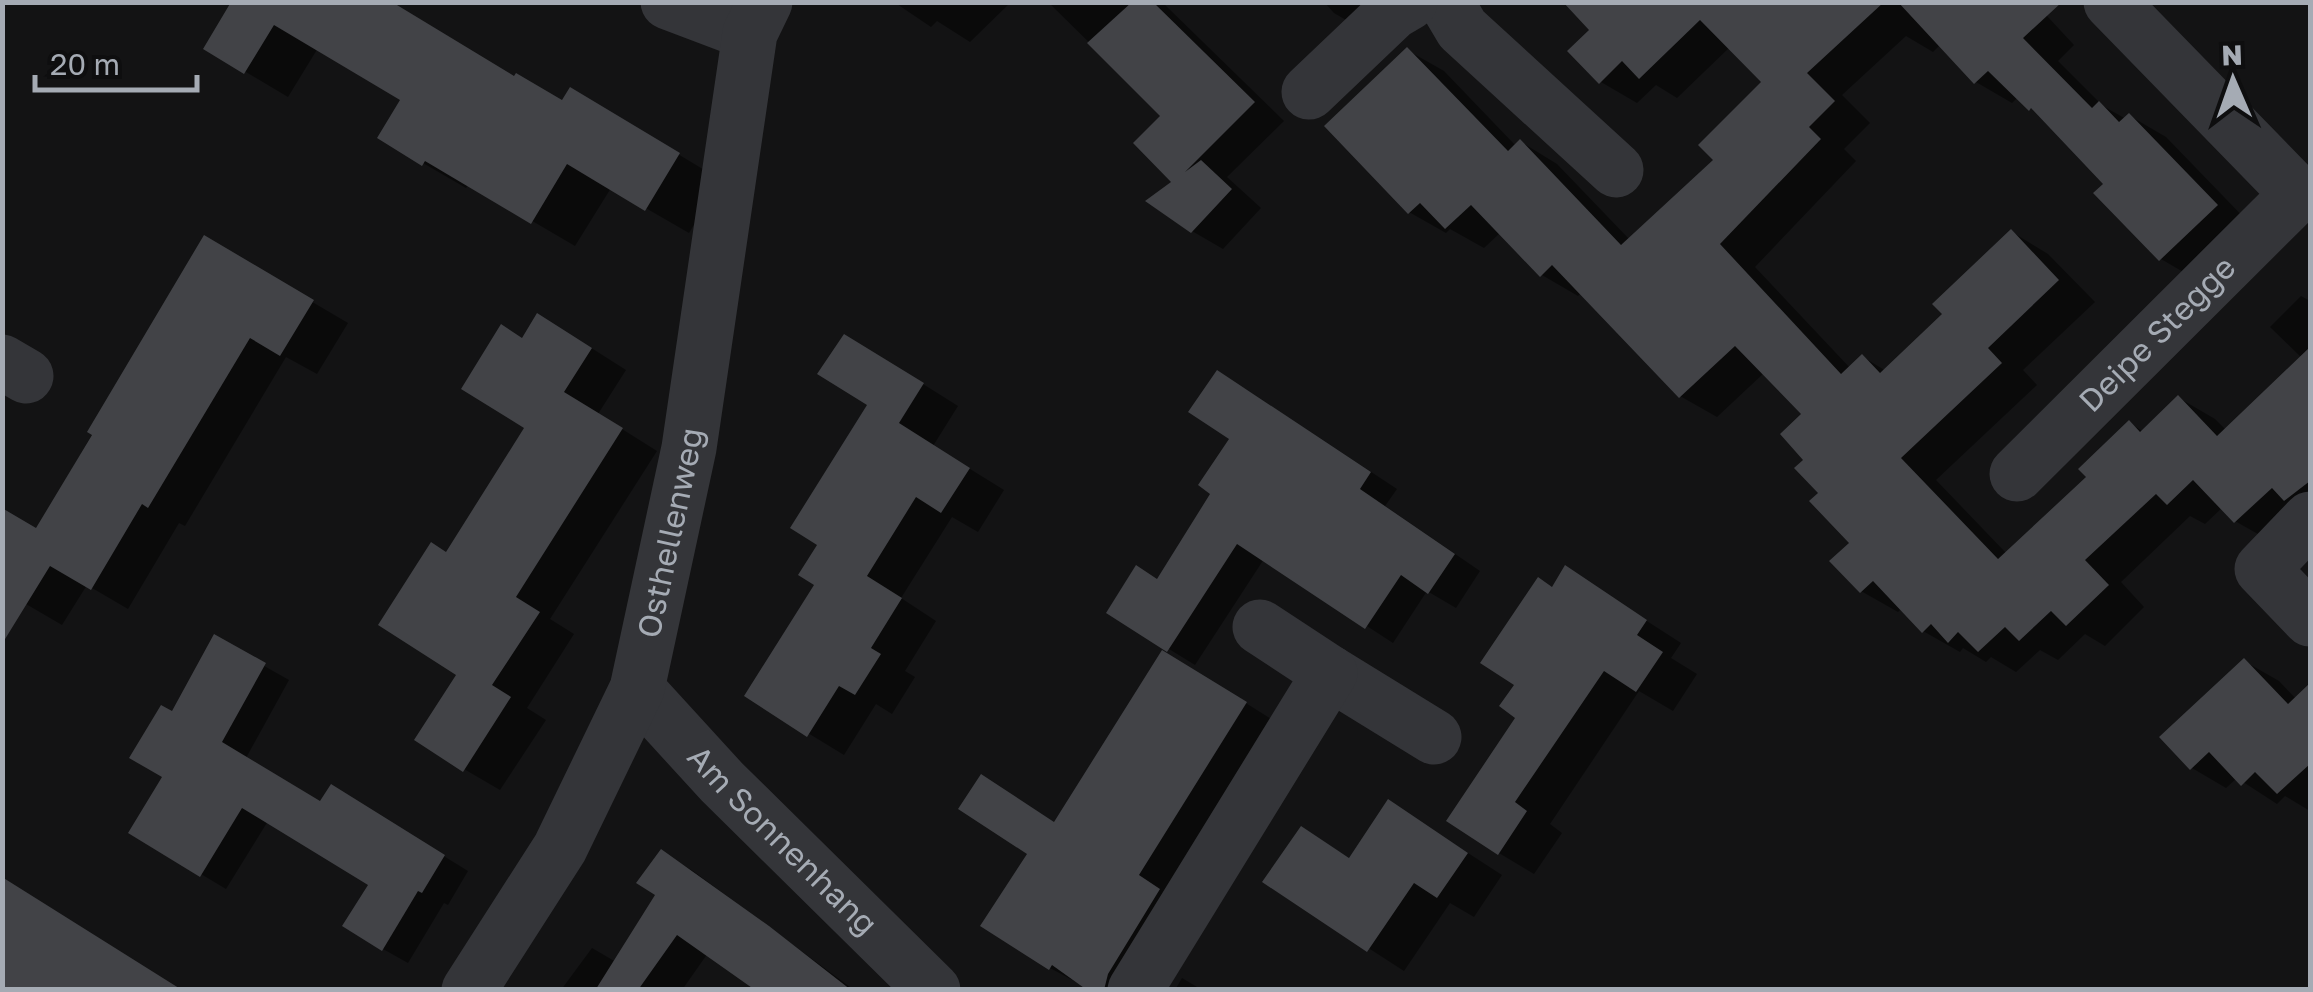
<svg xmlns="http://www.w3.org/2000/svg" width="2313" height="992" font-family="'Golos Text',sans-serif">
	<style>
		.shadow { fill: #0007 }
		.building { fill: #424347 }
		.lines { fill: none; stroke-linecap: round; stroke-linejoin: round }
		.minor { stroke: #343539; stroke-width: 55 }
		.labels { text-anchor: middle; stroke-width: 9; stroke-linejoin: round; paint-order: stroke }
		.street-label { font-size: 32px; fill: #a5abb4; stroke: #0e0e0f }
	</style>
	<rect width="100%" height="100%" fill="#131314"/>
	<path class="shadow" d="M234 2 515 79 563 103 613 115 721 180 689 233 611 188 575 246 469 184 466 188 380 138 403 100 318 48 288 97 206 48Z
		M894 2H1011L970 42 937 21 931 27Z
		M1048 2H1162L1284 121 1227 177 1261 208 1223 249 1192 231 1164 116Z
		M1324 2H1403L1370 34 1334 13Z
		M1570 2H2034L2074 45 2058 61 2103 106 2126 119 2130 116 2166 137 2253 227 2197 280 2161 259 2107 184 2041 115 2018 97 2012 103 1976 82 1941 44 1933 52 1906 36 1842 95 1870 123 1844 149 1856 161 1755 267 1851 369 1863 357 1886 371 1945 314 2012 232 2048 254 2095 302 2023 370 2037 385 1936 480 2007 554 2090 477 2129 423 2144 432 2179 398 2215 419 2227 431 2302 358 2270 327 2301 296 2310 301V513L2272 542 2235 521 2223 507 2205 524 2190 516 2121 582 2144 607 2105 646 2085 634 2058 660 2040 650 2016 672 1991 657 1986 662 1963 648 1960 652 1923 631 1902 608 1898 612 1861 591 1852 544 1821 493 1807 460 1805 415 1764 373 1717 417 1680 396 1582 292 1578 296 1542 275 1501 232 1484 248 1450 229 1446 233 1409 212 1407 50 1444 71 1516 146 1521 142 1557 164 1630 240 1716 160 1765 82 1730 47 1677 98 1656 85 1637 103 1601 82 1593 30Z
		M205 239 348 323 317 374 286 357 185 526 179 523 128 609 87 585 62 625 2 590Z
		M574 337 626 370 598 414 657 451 550 619 574 634 527 708 546 720 500 790 464 769 447 554 527 427 524 340Z
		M880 357 958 406 933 446 1004 490 978 532 952 517 901 598 936 621 905 671 915 677 892 714 876 704 844 755 747 696 818 584 821 544 870 405Z
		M1244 388 1397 489 1385 506 1480 571 1456 608 1427 591 1393 643 1264 559 1195 665 1109 612 1158 581 1214 493 1232 438Z
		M1566 569 1681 643 1671 658 1697 674 1673 711 1639 691 1550 824 1562 833 1534 874 1499 853 1519 717 1518 684 1553 589Z
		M215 638 289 680 246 758 321 804 356 802 468 871 448 905 444 903 408 963 383 949 371 884 268 821 226 889 131 832 165 776 173 715Z
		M2244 661 2279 681 2297 700 2300 697 2310 703V811L2285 796 2277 804 2237 778 2226 788 2192 768 2162 737Z
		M1193 670 1276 722 1139 990H1091L1050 968 1056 824Z
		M1389 802 1502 875 1474 917 1450 903 1404 971 1266 882 1302 829 1351 859Z
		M662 852 693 871 854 990H760L708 953 682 990H561L592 948 616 962 658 895Z
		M1182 978 1202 990H1175Z"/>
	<path class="building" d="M231 2H392L514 76 516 73 562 100 570 87 680 153 645 211 567 164 531 224 425 161 422 166 377 138 400 100 274 25 244 74 203 49Z
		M1132 2H1153L1255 102 1185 172 1201 160 1232 189 1191 233 1145 201 1171 182 1133 143 1160 116 1087 43Z
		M1563 2H1884L1807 73 1835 101 1809 127 1821 139 1720 244 1841 374 1862 354 1880 373 1942 314 1932 304 2011 229 2059 280 1988 348 2002 363 1901 458 1998 559 2086 477 2078 469 2129 420 2140 432 2178 395 2217 436 2310 347V481L2284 501 2272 488 2234 523 2193 480 2167 505 2156 494 2085 560 2109 585 2066 626 2051 611 2019 641 2005 627 1978 652 1958 632 1948 643 1931 624 1922 633 1873 581 1860 593 1829 561 1849 543 1809 501 1818 493 1794 468 1803 460 1780 434 1801 414 1735 346 1679 398 1552 265 1540 277 1471 205 1445 229 1420 203 1408 214 1324 126 1407 47 1508 151 1520 139 1621 245 1713 160 1698 145 1761 82 1700 20 1639 79 1622 61 1599 84 1567 51 1589 30Z
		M1898 2H2062L2023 38 2092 108 2099 101 2119 122 2129 113 2218 205 2159 261 2093 193 2103 184 2031 108 2029 111 1988 71 1974 84Z
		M204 235 314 300 280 356 250 338 148 508 142 504 91 590 50 566 2 644V508L36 528 92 435 87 432Z
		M537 313 592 348 564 392 623 428 516 597 540 612 492 685 511 697 463 772 414 740 456 675 378 625 431 542 446 552 524 428 461 389 501 324 522 338Z
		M844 334 924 383 899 423 970 468 941 513 916 497 867 576 902 598 871 648 881 654 855 695 839 686 807 737 744 696 814 585 798 575 817 545 790 528 867 405 817 374Z
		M1217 370 1371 472 1360 489 1455 554 1428 594 1401 575 1365 629 1237 544 1167 652 1106 613 1136 565 1157 579 1210 494 1198 485 1229 439 1188 412Z
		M1565 565 1647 620 1637 635 1663 652 1636 692 1604 671 1515 802 1527 811 1498 855 1446 821 1515 718 1499 706 1514 685 1480 663 1538 577 1552 587Z
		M214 634 266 663 222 742 320 801 331 784 445 855 422 893 418 891 382 951 342 926 368 885 242 808 200 877 128 833 162 777 129 758 161 705 172 711Z
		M1162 650 1247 702 1139 875 1160 889 1108 974 1104 990H1087L1052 965 1049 970 980 926 1027 854 958 809 981 774 1054 822Z
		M2244 658 2288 704 2310 683V764L2277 794 2255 772 2241 786 2209 752 2190 770 2159 737Z
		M1388 799 1468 853 1437 898 1414 883 1367 952 1262 882 1301 826 1349 858Z
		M661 849 769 926 851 990H755L677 935 638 990 596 989 655 895 636 883Z
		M2 877 182 990H2Z"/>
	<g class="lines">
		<g class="minor">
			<path d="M668 2 750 33"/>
			<path d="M1446 2 1462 29 1616 170"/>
			<path d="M1309 92 1393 12 1410 2"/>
			<path d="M2 362 26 376"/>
			<path id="s1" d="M2017 474 2298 194 2111 2"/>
			<path d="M2310 519 2262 569 2310 619"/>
			<path d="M1330 673 1434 737"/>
			<path id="s2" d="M637 689 722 782 933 990"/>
			<path id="s3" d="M469 990 560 848 637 689 689 448 750 33 765 2"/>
			<path d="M1135 990 1330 673 1260 627"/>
		</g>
	</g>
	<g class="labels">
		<g class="street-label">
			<text dy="11" stroke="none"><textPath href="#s1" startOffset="198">Deipe Stegge</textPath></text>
			<text dy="11" stroke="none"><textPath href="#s3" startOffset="505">Osthellenweg</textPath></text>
			<text dy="11" stroke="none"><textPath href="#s2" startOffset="210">Am Sonnenhang</textPath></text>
		</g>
	</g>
	<rect width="2313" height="992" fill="none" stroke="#a5abb4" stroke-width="10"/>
	<g transform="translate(2233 80) rotate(358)" stroke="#0e0e0f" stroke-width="8" paint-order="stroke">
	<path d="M0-8L18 38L0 25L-18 38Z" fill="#a5abb4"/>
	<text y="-15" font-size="28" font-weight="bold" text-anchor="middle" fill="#a5abb4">N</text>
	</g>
	<path d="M35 75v15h162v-15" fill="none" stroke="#a5abb4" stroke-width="5"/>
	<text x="50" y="75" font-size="30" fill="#a5abb4" stroke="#0e0e0f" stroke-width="8" paint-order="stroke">20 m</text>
</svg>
